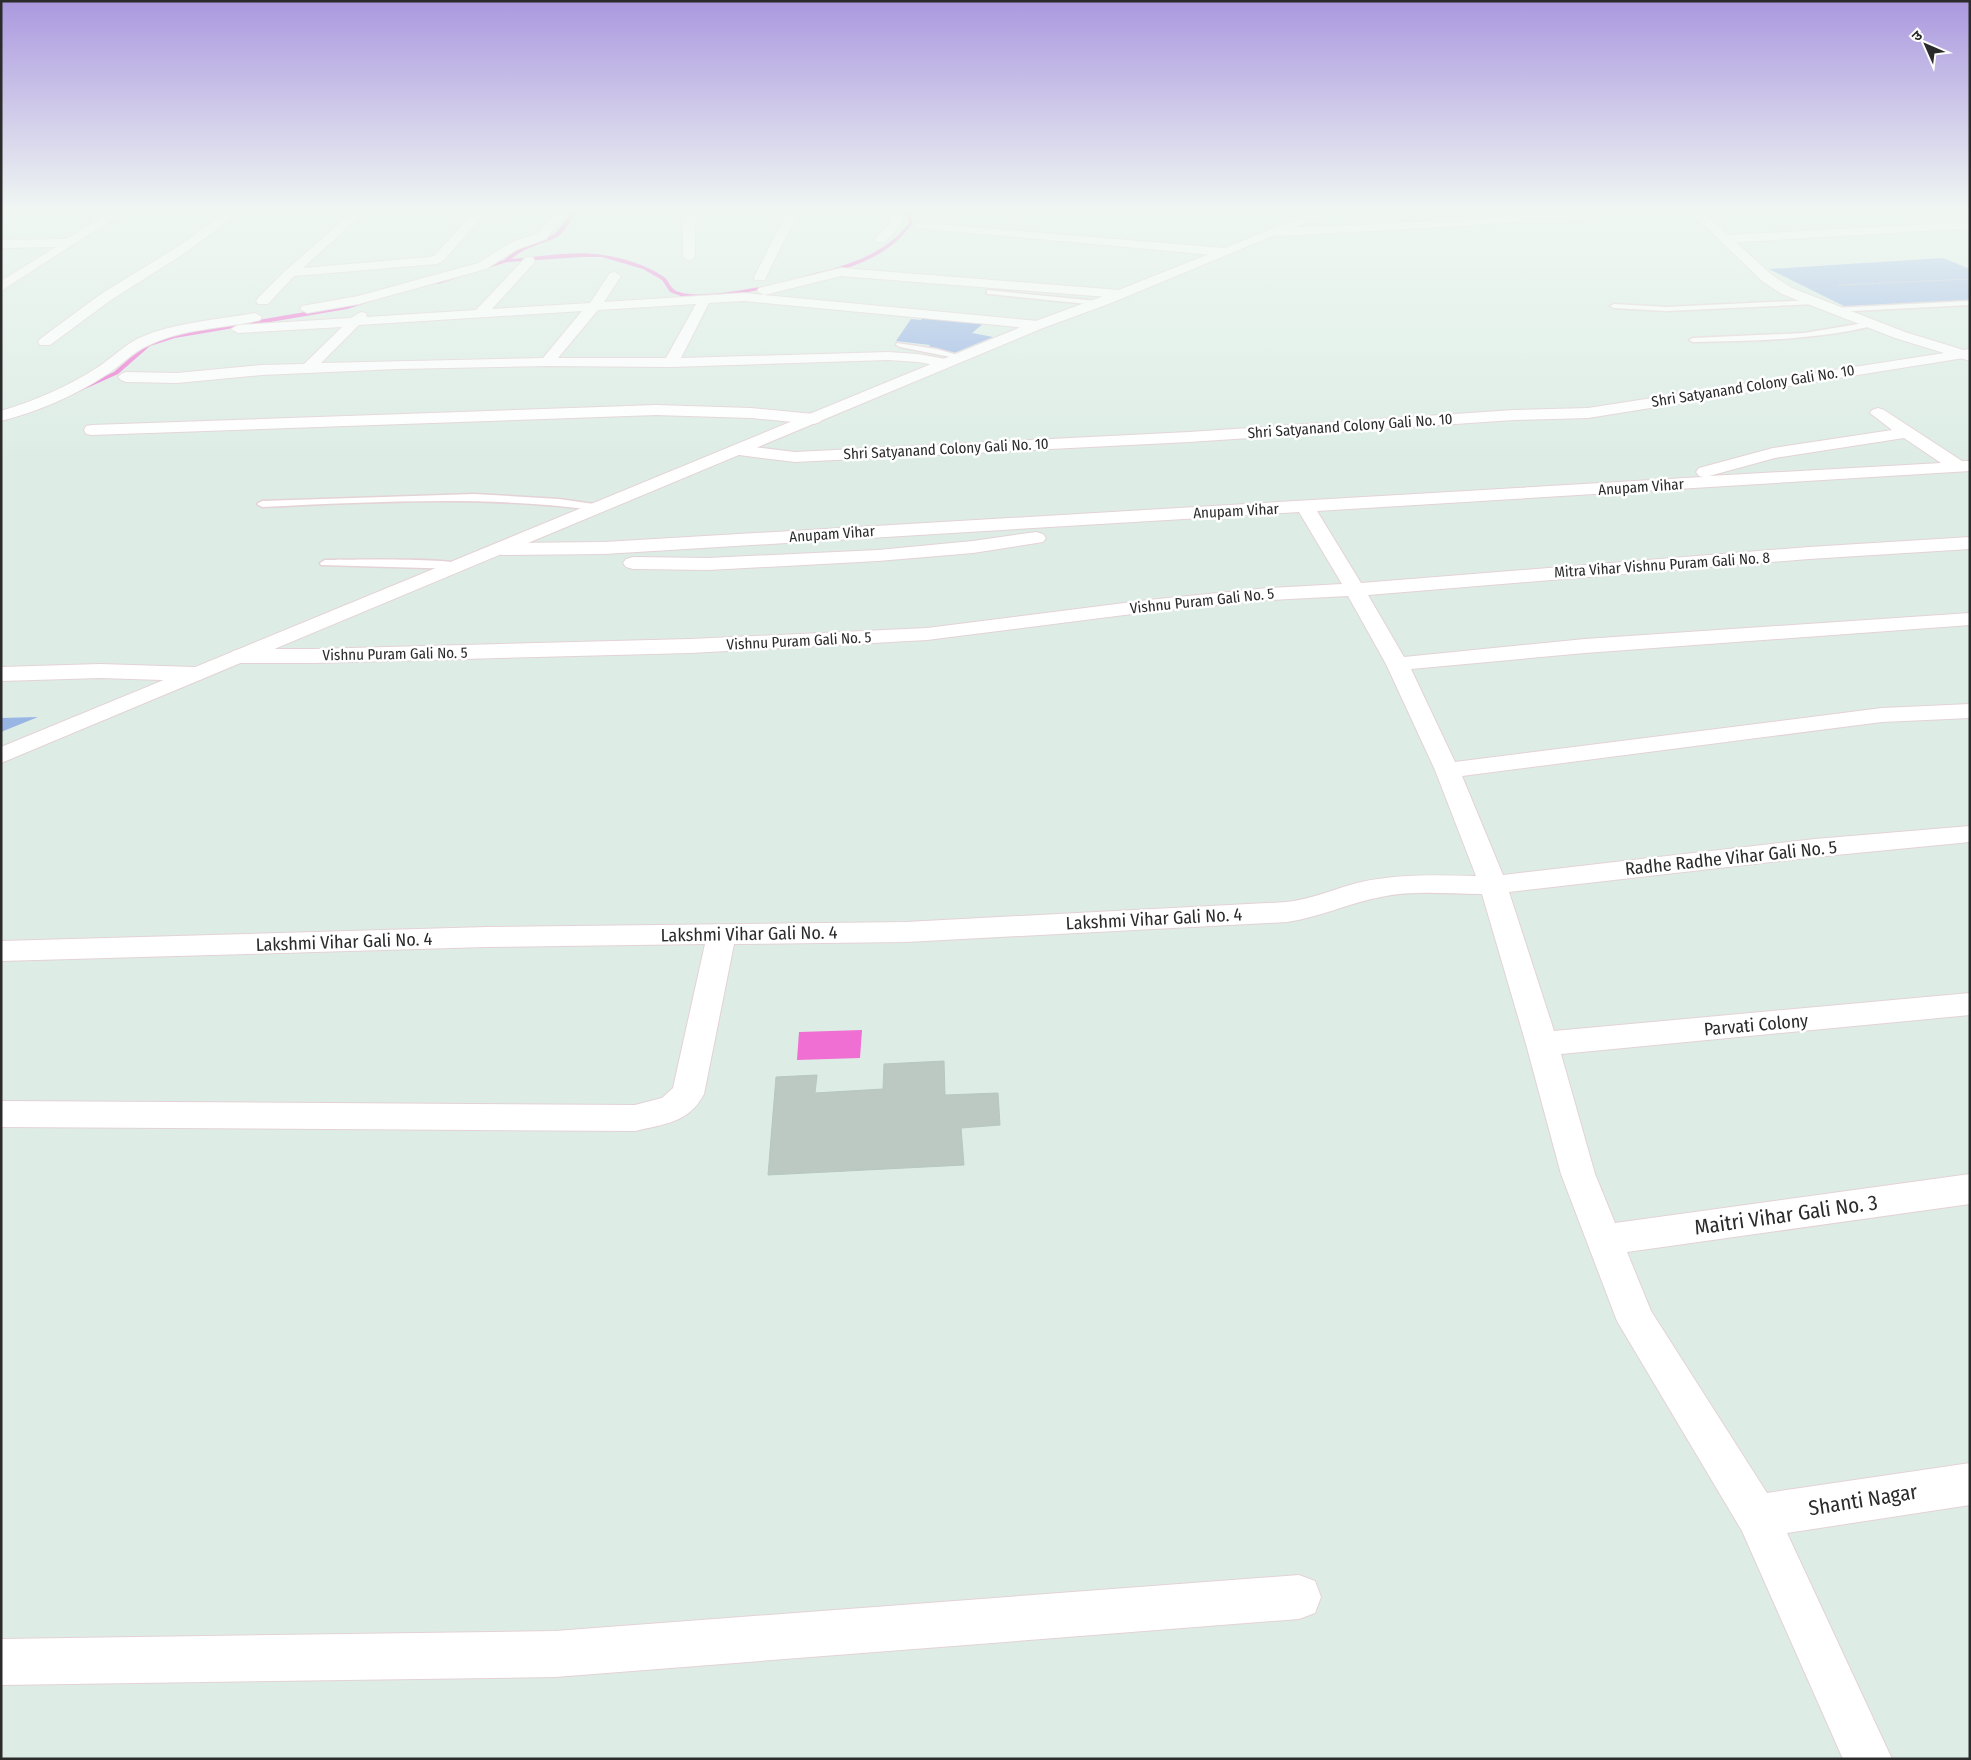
<svg xmlns="http://www.w3.org/2000/svg" width="1971" height="1760" font-family="'Fira Sans Condensed','Noto Sans Devanagari',sans-serif">
	<style>
		.green { fill: #99b5e4 }
		.water { fill: #ef6fd2 }
		.lines { fill: none; stroke-linecap: round; stroke-linejoin: round }
		.stream { fill: #ef6fd2; fill-rule: evenodd }
		.building { fill: #bcc8c2; stroke: #b6c8c1 }
		.lane-casing { stroke: #e4d2d6; stroke-width: 3 }
		.street-casing { stroke: #e4d2d6; stroke-width: 2 }
		.secondary-casing { stroke: #e4d2d6; stroke-width: 2 }
		.path { stroke: #ccc; stroke-width: 1; stroke-dasharray: 2 1; stroke-linecap: butt }
		.lane { fill: #fff; fill-rule: evenodd }
		.street { fill: #fff; fill-rule: evenodd }
		.secondary { fill: #fff; fill-rule: evenodd }
		.labels { text-anchor: middle; stroke-width: 5; stroke-linejoin: round; paint-order: stroke }
		.far-street-label { font-size: 15px; fill: #2b2b2b; stroke: #fff }
		.street-label { font-size: 18px; fill: #2b2b2b; stroke: #fff }
		.near-street-label { font-size: 21px; fill: #2b2b2b; stroke: #fff }
	</style>
	<rect width="100%" height="100%" fill="#ddede5"/>
	<path class="green" d="M1943 258 1970 269V302L1850 309 1769 269Z
		M924 316 984 323 972 333 993 337 954 353 929 347 930 345 896 341 911 319 921 320Z
		M38 717 1 732V718Z"/>
	<path class="water" d="M862 1030 860 1058 797 1060 799 1032Z"/>
	<g class="lines">
		<path class="stream" d="M574 209H579C573 217 565 232 557 237 540 245 527 246 511 259 539 257 575 250 603 255 623 258 647 265 664 277 669 280 669 287 676 291 697 300 751 289 774 284L777 286 735 295 686 298 670 292 662 280 643 269 602 257H582L507 262 438 284 433 283 504 260 517 249 555 234Z
			M908 209H912L911 217 913 223C886 260 847 269 804 280L801 278C810 273 822 272 832 269 862 260 889 249 909 223L907 217Z
			M370 298 372 301 347 309 175 338 150 346 118 374 78 392 73 391 114 372 146 344 172 335 346 305Z"/>
	</g>
	<path class="building" d="M944 1061 945 1095 998 1093 1000 1125 961 1128 964 1165 768 1175 776 1077 817 1075 815 1093 883 1089 884 1064Z"/>
	<g class="lines">
		<g class="lane-casing">
			<path id="lane" d="M987 290 1097 301 1101 303 1097 305 990 294H987Z
				M1813 300 1817 302 1816 304 1666 311 1614 308 1610 306 1614 304 1666 307Z
				M1970 301V305L1834 312 1830 310 1834 308Z
				M1870 322H1873V326C1813 340 1754 341 1693 342L1689 340 1693 338 1804 333Z
				M897 343 936 349 965 357 961 359 900 347 896 345Z
				M474 494 559 499 601 505 606 508 601 511C488 495 376 502 262 507L257 504 262 501Z
				M325 560C346 560 457 557 466 566L461 569 321 565 320 563Z"/>
		</g>
		<g class="street-casing">
			<path id="street" d="M115 209H128L1 291V281L56 247 1 248V240L67 239Z
				M231 209H244L185 253 111 300 50 345H40L38 342 40 339 101 294 177 247Z
				M356 209H368L303 268 430 257 435 255 477 209H489L443 261 437 264 294 276 268 304H258L256 301 258 298 286 270Z
				M559 209H570L546 239 518 249 486 269 359 304 307 313 300 309 302 306 358 296 478 263 510 243 538 233Z
				M687 209H698L695 222V257L689 261 683 257V222Z
				M789 209H800L766 277 765 280H755L754 277Z
				M893 209H904L901 224 885 242H877L875 239 890 223Z
				M1573 209H1585L1590 214 1584 217 1426 228 1276 236 1270 232 1276 228 1426 222 1574 211Z
				M922 223 1224 248 1230 252 1224 256 918 228 916 226Z
				M1955 223 1970 224V230L1955 229 1727 243 1721 239 1727 235Z
				M529 257 533 258 535 261 533 264 492 309 590 303 610 273 615 272 621 276 604 302 744 293 764 295 757 291 759 288 841 268 1120 290 1127 294 1120 298 841 276 764 295 1038 321 1045 325 1038 329 744 301 709 303 681 358 888 352 918 354 951 360 953 363 951 366 946 367 918 362 888 360 671 367 547 366 397 369 262 375 177 383 126 382 121 380 118 377 121 374 126 372 177 373 262 365 304 364 342 327 238 333 231 329 238 325 351 318 361 312 366 313 367 317 476 310 525 258ZM696 304 666 358H558L598 310ZM582 311 543 358 321 363 359 325Z
				M255 313 262 317 260 320C223 329 184 328 149 345 132 352 121 366 106 375 74 396 37 412 1 421V411C34 401 67 387 95 369 111 359 123 346 139 338 176 322 216 320 255 313Z
				M1970 349V357L1588 418 1514 420 1189 442 795 462 739 455 733 454 730 450 733 446 739 445 795 452 1189 432 1514 410 1588 408Z
				M656 405 751 408 814 414 820 416 822 419 820 422 814 424 751 418 656 415 92 435 86 434 84 430 86 426 92 425Z
				M1878 408 1884 410 1962 461H1970V471L1317 511 1361 583 1809 547 1970 537V549L1809 559 1368 595 1404 657 1585 639 1970 613V625L1585 653 1411 669 1455 762 1882 708 1970 704V718L1882 722 1462 776 1503 875 1815 839 1970 826V842L1815 857 1509 892 1554 1031 1970 993V1015L1561 1054 1595 1174 1615 1223 1970 1174V1204L1627 1252 1651 1311 1767 1493 1970 1463V1505L1787 1533 1892 1759H1843L1742 1531 1617 1321 1561 1174 1526 1044 1482 894C1448 894 1414 890 1381 897 1348 903 1321 917 1287 922L906 942 734 944 704 1094C689 1123 664 1124 635 1131L1 1127V1101L635 1105 662 1098 673 1088 705 944 487 947 1 961V941L487 927 906 922 1287 902C1313 899 1336 888 1361 882 1399 874 1437 875 1476 876L1435 770 1386 664 1348 596 1268 600 1148 612 927 640 690 653 313 663H241L233 661 230 656 233 651 241 649H313L690 639 927 628 1148 600 1268 588 1342 584 1299 512 604 554 503 555 496 553 493 549 496 545 503 543 604 542 1703 477 1699 476 1696 472 1699 468 1773 448 1892 430 1870 413 1872 410ZM1904 438 1941 463 1709 476 1775 458Z
				M1036 532 1043 534 1046 538 1043 542 973 553 878 561 708 570 633 569 626 567 623 563 626 559 633 557 708 558 878 550 973 541Z
				M100 664 194 667 202 669 205 674 202 679 194 681 100 678 1 681V667Z
				M1299 1575 1315 1581 1321 1597 1315 1613 1299 1619 555 1677 1 1685V1639L555 1631Z"/>
		</g>
		<g class="secondary-casing">
			<path id="secondary" d="M1322 209H1338L1111 303 1043 328 1 763V747L1033 322 1101 297Z
				M1683 209H1696L1710 219 1772 275 1792 288 1905 332 1970 352V361L1895 338 1782 294 1762 281 1702 223Z"/>
		</g>
		<path class="path" d="M1839 285 1970 279"/>
		<use href="#lane" class="lane"/>
		<use href="#street" class="street"/>
		<use href="#secondary" class="secondary"/>
	</g>
	<linearGradient id="sky" x2="0" y2="1"><stop stop-color="#ab98df"/><stop offset="0.46" stop-color="#f0f7f3"/><stop offset="1" stop-color="#f0f7f3" stop-opacity="0"/></linearGradient>
	<rect width="1971" height="456" fill="url(#sky)"/>
	<g class="labels">
		<g class="far-street-label">
			<text transform="translate(1753 386) rotate(-9)" y="5">Shri Satyanand Colony Gali No. 10</text>
			<text transform="translate(1350 426) rotate(-4)" y="5">Shri Satyanand Colony Gali No. 10</text>
			<text transform="translate(946 449) rotate(-3)" y="5">Shri Satyanand Colony Gali No. 10</text>
			<text transform="translate(1641 487) rotate(-4)" y="5">Anupam Vihar</text>
			<text transform="translate(1236 511) rotate(-3)" y="5">Anupam Vihar</text>
			<text transform="translate(832 534) rotate(-4)" y="5">Anupam Vihar</text>
			<text transform="translate(1662 565) rotate(-4)" y="5">Mitra Vihar Vishnu Puram Gali No. 8</text>
			<text transform="translate(1202 601) rotate(-6)" y="5">Vishnu Puram Gali No. 5</text>
			<text transform="translate(799 641) rotate(-3)" y="5">Vishnu Puram Gali No. 5</text>
			<text transform="translate(395 654) rotate(-1)" y="5">Vishnu Puram Gali No. 5</text>
		</g>
		<g class="street-label">
			<text transform="translate(1731 858) rotate(-6)" y="6">Radhe Radhe Vihar Gali No. 5</text>
			<text transform="translate(1154 919) rotate(-3)" y="6">Lakshmi Vihar Gali No. 4</text>
			<text transform="translate(749 934) rotate(-1)" y="6">Lakshmi Vihar Gali No. 4</text>
			<text transform="translate(344 942) rotate(-2)" y="6">Lakshmi Vihar Gali No. 4</text>
			<text transform="translate(1756 1025) rotate(-5)" y="6">Parvati Colony</text>
		</g>
		<g class="near-street-label">
			<text transform="translate(1786 1215) rotate(-8)" y="7">Maitri Vihar Gali No. 3</text>
			<text transform="translate(1863 1500) rotate(-9)" y="7">Shanti Nagar</text>
		</g>
	</g>
	<rect width="1971" height="1760" fill="none" stroke="#2b2b2b" stroke-width="5"/>
	<g transform="translate(1926 45) rotate(315)" stroke="#ffffff" stroke-width="4" paint-order="stroke">
	<path d="M0-4L9 19L0 12L-9 19Z" fill="#2b2b2b"/>
	<text y="-8" font-size="14" font-weight="bold" text-anchor="middle" fill="#2b2b2b">उ</text>
	</g>
</svg>
